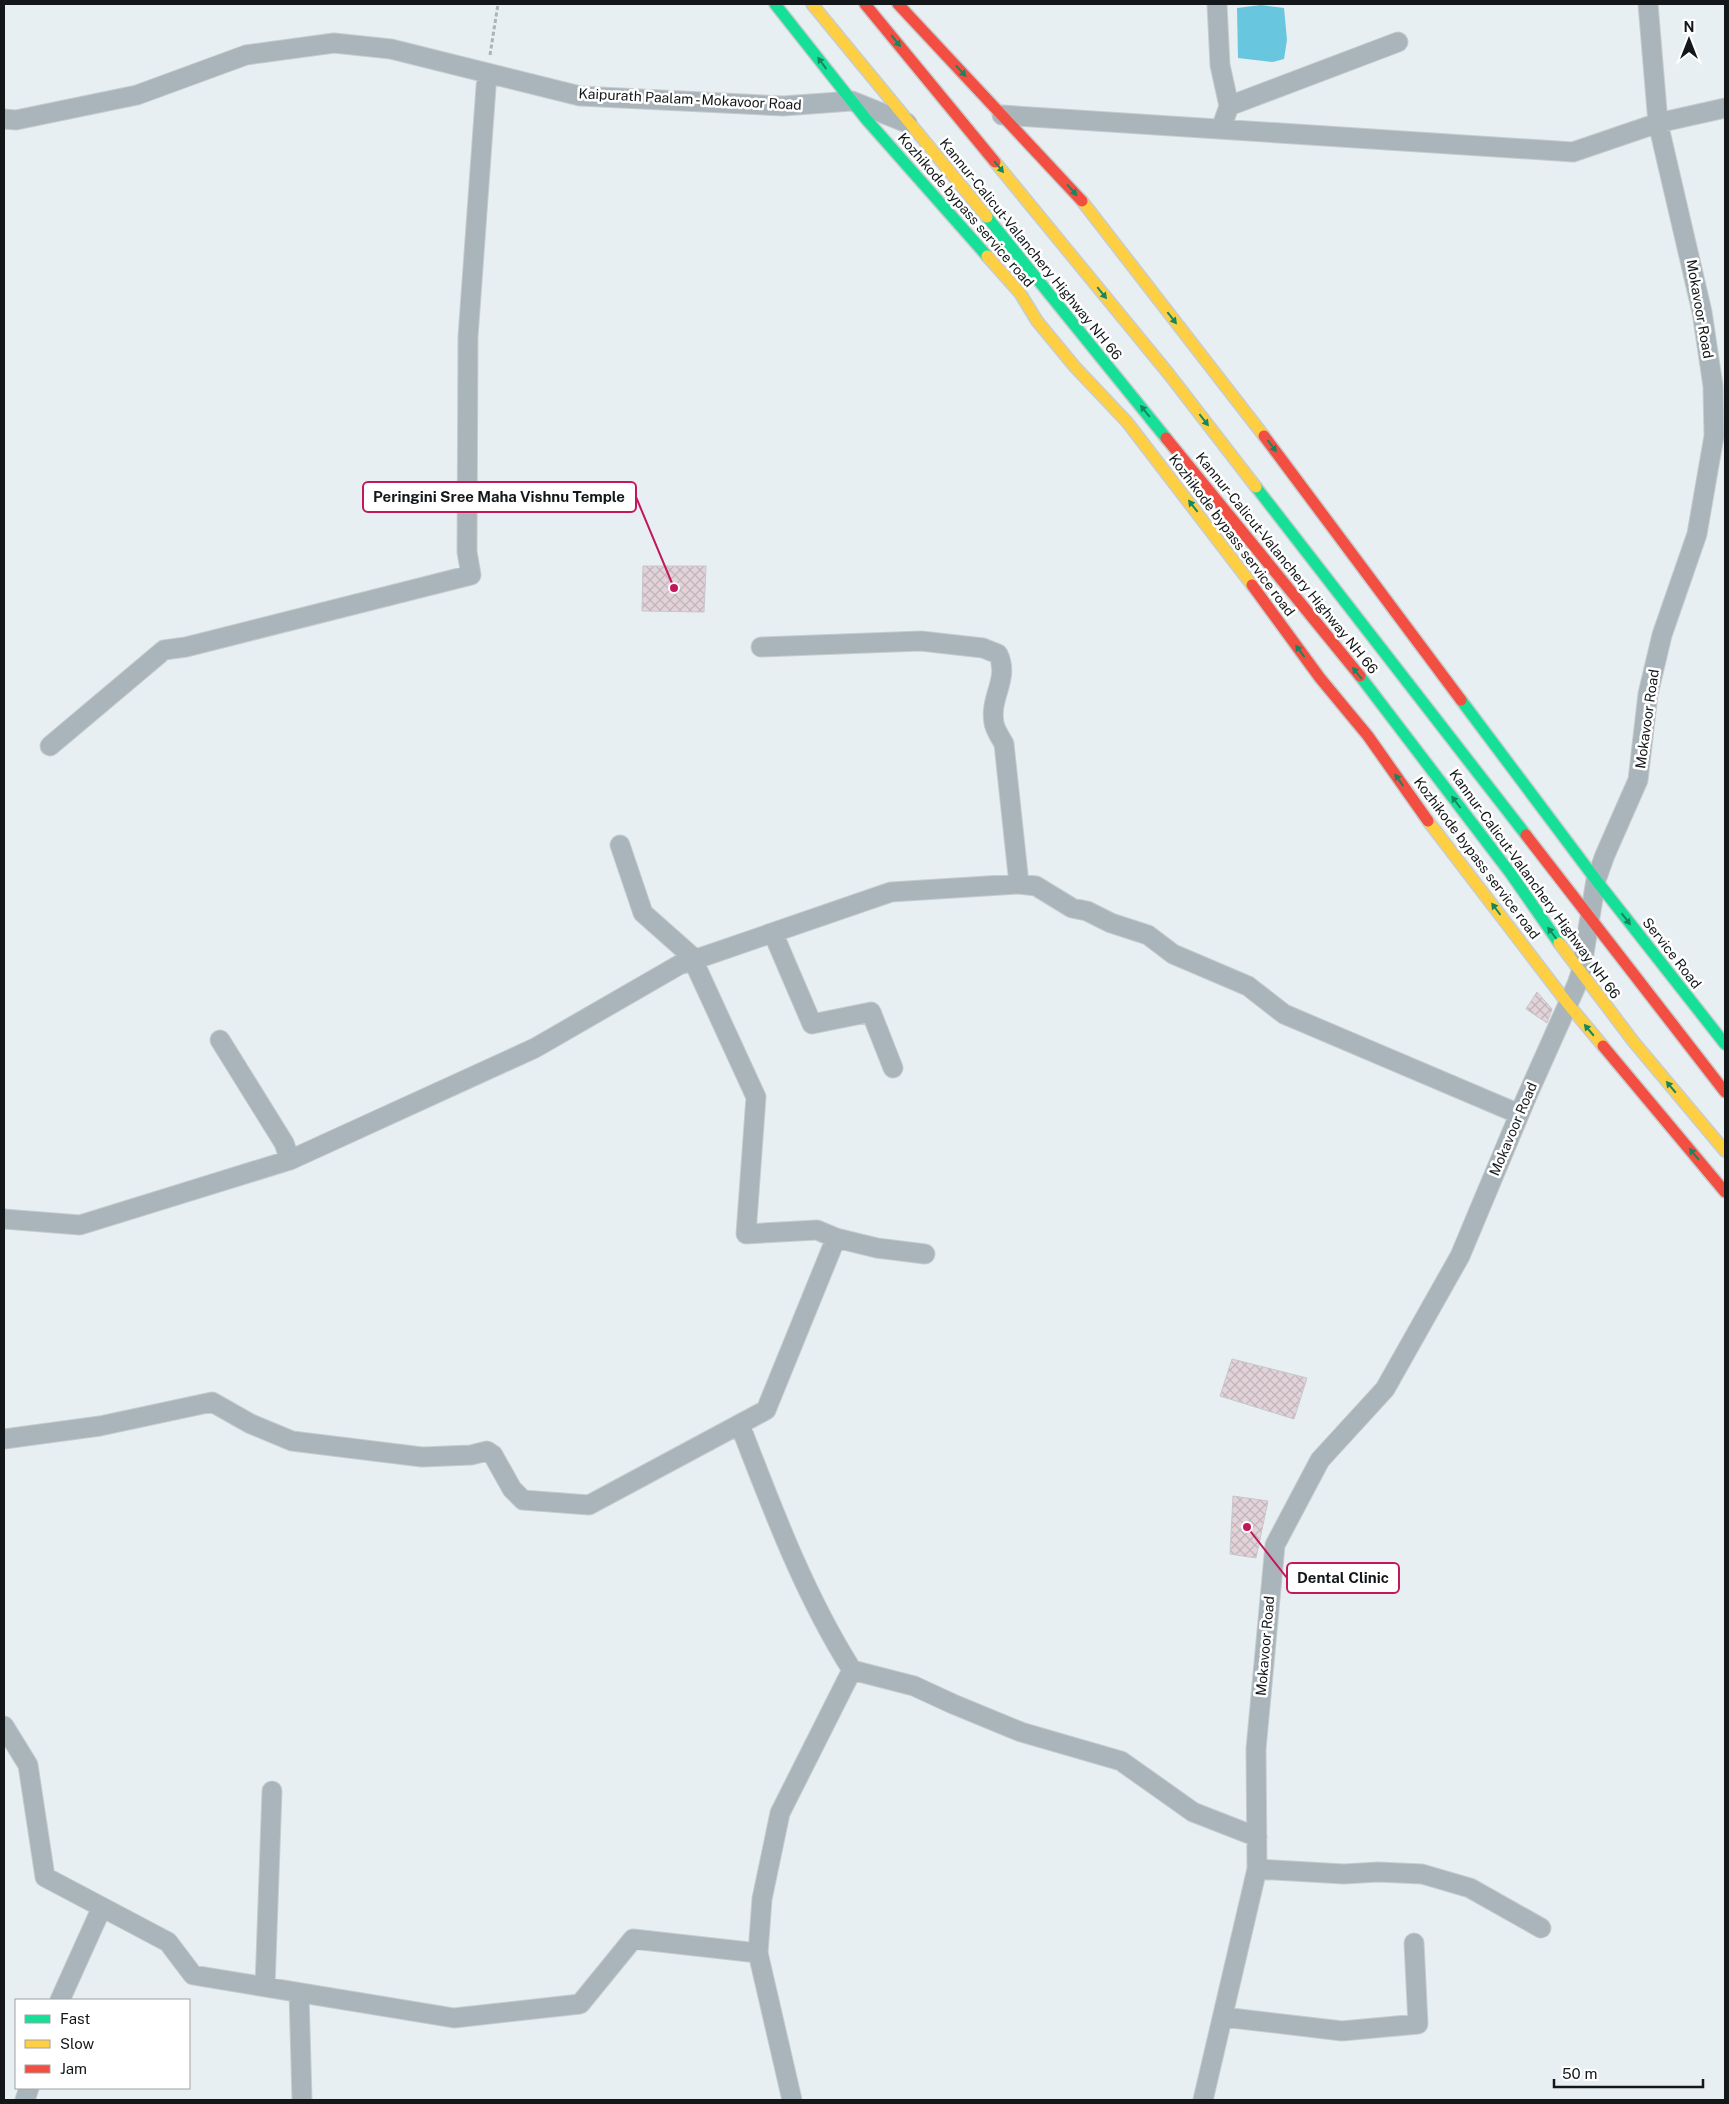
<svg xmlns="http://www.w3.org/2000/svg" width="1729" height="2104" font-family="'Public Sans',sans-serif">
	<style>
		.water { fill: #69c6df }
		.building { fill: url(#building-cross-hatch); stroke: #c6c7c9 }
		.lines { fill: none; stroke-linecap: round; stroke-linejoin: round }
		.street-casing { stroke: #c7ccce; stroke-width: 21 }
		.fast-casing { stroke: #c7ccce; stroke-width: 14 }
		.slow-casing { stroke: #c7ccce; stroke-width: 14 }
		.jam-casing { stroke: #c7ccce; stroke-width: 14 }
		.path { stroke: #acb4b7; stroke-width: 3; stroke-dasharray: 4 2.5; stroke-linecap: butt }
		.street { stroke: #a9b5ba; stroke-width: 19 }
		.fast { stroke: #16e098; stroke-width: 11 }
		.slow { stroke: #ffcf43; stroke-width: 11 }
		.jam { stroke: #f24e42; stroke-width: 11 }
		.oneway { fill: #15865f }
		.labels { text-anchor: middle; stroke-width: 5; stroke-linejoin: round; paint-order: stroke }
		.street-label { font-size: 14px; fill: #131719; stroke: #fff }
		.leader { fill: none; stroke: #c2185b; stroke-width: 2 }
		.callout-dot { fill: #c2185b; stroke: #fff; stroke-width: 2 }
		.callout { fill: #fff; stroke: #c2185b; stroke-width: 2 }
		.callout-label { font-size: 15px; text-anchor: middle; font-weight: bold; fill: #131719 }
	</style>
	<defs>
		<pattern id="building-cross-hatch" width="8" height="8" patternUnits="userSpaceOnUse" patternTransform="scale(1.25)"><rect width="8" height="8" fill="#e2d3d9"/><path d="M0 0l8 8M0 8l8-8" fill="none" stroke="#c1b4ba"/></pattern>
	</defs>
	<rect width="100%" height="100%" fill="#e8eff2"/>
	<path class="water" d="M1261 5 1284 8 1287 40 1284 59 1273 62 1238 58 1237 8Z"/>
	<path class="building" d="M643 566H706L704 612 642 611Z
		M1537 992 1552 1009 1547 1023 1526 1009Z
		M1232 1359 1307 1378 1294 1419 1220 1396Z
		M1233 1496 1268 1501 1256 1558 1230 1554Z"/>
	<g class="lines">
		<g class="street-casing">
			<path id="street" d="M1217 4 1220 65 1229 106
				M1002 115 1573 152 1658 123 1648 4
				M4 119 16 120 137 95 246 55 334 43 391 49 580 96 783 106 852 101 907 123
				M1221 129 1229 106 1398 42
				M761 647 921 641 983 648 998 654C1010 679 989 697 994 723 995 730 1001 738 1004 744L1019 884
				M50 746 164 650 186 647 471 575 467 552 468 337 487 73
				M620 845 643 913 696 960
				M773 933 812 1024 871 1012 893 1068
				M220 1040 284 1143 290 1160
				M4 1219 80 1225 290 1160 535 1048 679 965 891 892 1019 884 1036 886 1072 908 1087 911 1111 923 1148 935 1173 954 1248 986 1284 1014 1519 1114
				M836 1238 877 1248 925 1254
				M740 1425C772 1508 804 1594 852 1670L914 1686 953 1704 1021 1732 1121 1761 1193 1812 1257 1837
				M4 1439 100 1426 212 1402 251 1424 292 1441 422 1457 471 1455 487 1451 493 1455 512 1489 523 1500 589 1505 766 1410 836 1238 817 1230 746 1234 756 1097 693 960
				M4 1726 28 1765 45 1877 168 1942 193 1975 454 2018 580 2004 633 1939 758 1953 792 2100
				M1257 1869 1344 1874 1378 1872 1422 1874 1470 1888 1541 1928
				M758 1953 762 1899 780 1813 852 1670
				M265 1987 272 1791
				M299 1993 302 2100
				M60 2000 102 1907
				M1223 2017 1342 2031 1418 2024 1414 1943
				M25 2100 29 2088
				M1203 2100 1257 1869 1256 1749 1275 1545 1320 1460 1385 1389 1460 1256 1527 1096 1577 984 1581 972 1596 880 1605 855 1638 780 1648 694 1662 635 1697 534 1714 436 1713 386 1702 312 1658 123 1725 108"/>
		</g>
		<g class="fast-casing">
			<path id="fast" d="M775 4 866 119 987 256
				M987 217 1166 438
				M1256 487 1526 835
				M1360 676 1511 874 1559 943
				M1461 700 1596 880 1725 1044"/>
		</g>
		<g class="slow-casing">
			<path id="slow" d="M812 4 987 217
				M995 162 1168 373 1256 487
				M1082 201 1264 436
				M987 256 1020 293 1037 321 1075 367 1127 422 1252 585
				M1428 821 1568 1004 1603 1046
				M1559 943 1633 1041 1725 1151"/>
		</g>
		<g class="jam-casing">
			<path id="jam" d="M865 4 995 162
				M898 4 1082 201
				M1264 436 1461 700
				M1166 438 1360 676
				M1252 585 1320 678 1368 736 1428 821
				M1526 835 1725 1092
				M1603 1046 1725 1192"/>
		</g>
		<path class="path" d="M490 55 498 4"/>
		<use href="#street" class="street"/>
		<use href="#fast" class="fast"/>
		<use href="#slow" class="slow"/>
		<use href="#jam" class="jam"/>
	</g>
	<defs><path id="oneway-solid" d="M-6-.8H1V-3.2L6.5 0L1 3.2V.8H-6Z" transform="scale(1.25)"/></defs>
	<g class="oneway">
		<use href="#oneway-solid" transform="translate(896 41) rotate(51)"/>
		<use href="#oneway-solid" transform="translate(822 63) rotate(-126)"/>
		<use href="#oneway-solid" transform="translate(961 71) rotate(47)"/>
		<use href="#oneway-solid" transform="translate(999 167) rotate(51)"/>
		<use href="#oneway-solid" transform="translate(1072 190) rotate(49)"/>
		<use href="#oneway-solid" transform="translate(1102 293) rotate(51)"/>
		<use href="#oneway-solid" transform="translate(1172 318) rotate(52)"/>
		<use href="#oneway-solid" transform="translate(1145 411) rotate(-129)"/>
		<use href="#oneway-solid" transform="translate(1204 420) rotate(52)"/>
		<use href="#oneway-solid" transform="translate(1272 446) rotate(53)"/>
		<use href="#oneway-solid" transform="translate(1193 506) rotate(-128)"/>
		<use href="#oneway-solid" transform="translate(1300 651) rotate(-126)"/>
		<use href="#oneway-solid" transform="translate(1357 673) rotate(-129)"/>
		<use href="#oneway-solid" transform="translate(1399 780) rotate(-125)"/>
		<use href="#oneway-solid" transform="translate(1456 802) rotate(-127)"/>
		<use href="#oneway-solid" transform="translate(1496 909) rotate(-127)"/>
		<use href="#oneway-solid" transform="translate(1626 919) rotate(52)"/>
		<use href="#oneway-solid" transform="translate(1552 933) rotate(-127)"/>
		<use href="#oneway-solid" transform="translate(1589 1030) rotate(-130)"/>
		<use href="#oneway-solid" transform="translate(1671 1087) rotate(-130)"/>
		<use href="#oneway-solid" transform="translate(1694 1154) rotate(-130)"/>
	</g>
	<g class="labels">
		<g class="street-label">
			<text transform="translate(690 99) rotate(3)" y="5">Kaipurath Paalam - Mokavoor Road</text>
			<text transform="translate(966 210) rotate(49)" y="5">Kozhikode bypass service road</text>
			<text transform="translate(1031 249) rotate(51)" y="5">Kannur-Calicut-Valanchery Highway NH 66</text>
			<text transform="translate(1700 309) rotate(80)" y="5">Mokavoor Road</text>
			<text transform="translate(1232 535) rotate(53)" y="5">Kozhikode bypass service road</text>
			<text transform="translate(1287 563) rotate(51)" y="5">Kannur-Calicut-Valanchery Highway NH 66</text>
			<text transform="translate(1647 719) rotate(-82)" y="5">Mokavoor Road</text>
			<text transform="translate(1477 858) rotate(53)" y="5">Kozhikode bypass service road</text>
			<text transform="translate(1535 884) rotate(54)" y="5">Kannur-Calicut-Valanchery Highway NH 66</text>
			<text transform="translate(1672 953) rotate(52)" y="5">Service Road</text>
			<text transform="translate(1513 1129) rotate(-67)" y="5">Mokavoor Road</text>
			<text transform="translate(1265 1646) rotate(-85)" y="5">Mokavoor Road</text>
		</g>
	</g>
	<path class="leader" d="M674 588L636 497M1247 1527L1287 1578"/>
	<g class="callout-dot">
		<circle cx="674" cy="588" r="5"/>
		<circle cx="1247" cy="1527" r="5"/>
	</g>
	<g class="callout">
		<rect x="363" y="482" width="273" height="30" rx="5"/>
		<rect x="1287" y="1563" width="112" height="30" rx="5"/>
	</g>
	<g class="callout-label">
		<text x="499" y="502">Peringini Sree Maha Vishnu Temple</text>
		<text x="1343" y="1583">Dental Clinic</text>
	</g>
	<rect width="1729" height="2104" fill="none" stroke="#131719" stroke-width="10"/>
	<rect x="15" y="1999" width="175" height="90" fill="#ffffff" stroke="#a1a2a3"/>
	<rect x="25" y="2015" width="25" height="8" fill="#16e098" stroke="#a1a2a3"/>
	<text x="60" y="2024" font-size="15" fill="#131719">Fast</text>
	<rect x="25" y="2040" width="25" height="8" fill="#ffcf43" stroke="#a1a2a3"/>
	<text x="60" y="2049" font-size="15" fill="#131719">Slow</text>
	<rect x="25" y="2065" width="25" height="8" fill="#f24e42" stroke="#a1a2a3"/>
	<text x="60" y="2074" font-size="15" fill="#131719">Jam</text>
	<g transform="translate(1689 40)" stroke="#ffffff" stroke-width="4" paint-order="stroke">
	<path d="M0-4L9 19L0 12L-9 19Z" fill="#131719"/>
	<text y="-8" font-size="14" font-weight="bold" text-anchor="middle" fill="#131719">N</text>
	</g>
	<path d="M1554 2079v8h149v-8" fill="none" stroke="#131719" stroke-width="2.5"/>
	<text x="1562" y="2079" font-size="15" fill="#131719" stroke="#ffffff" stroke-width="4" paint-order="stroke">50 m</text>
</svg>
